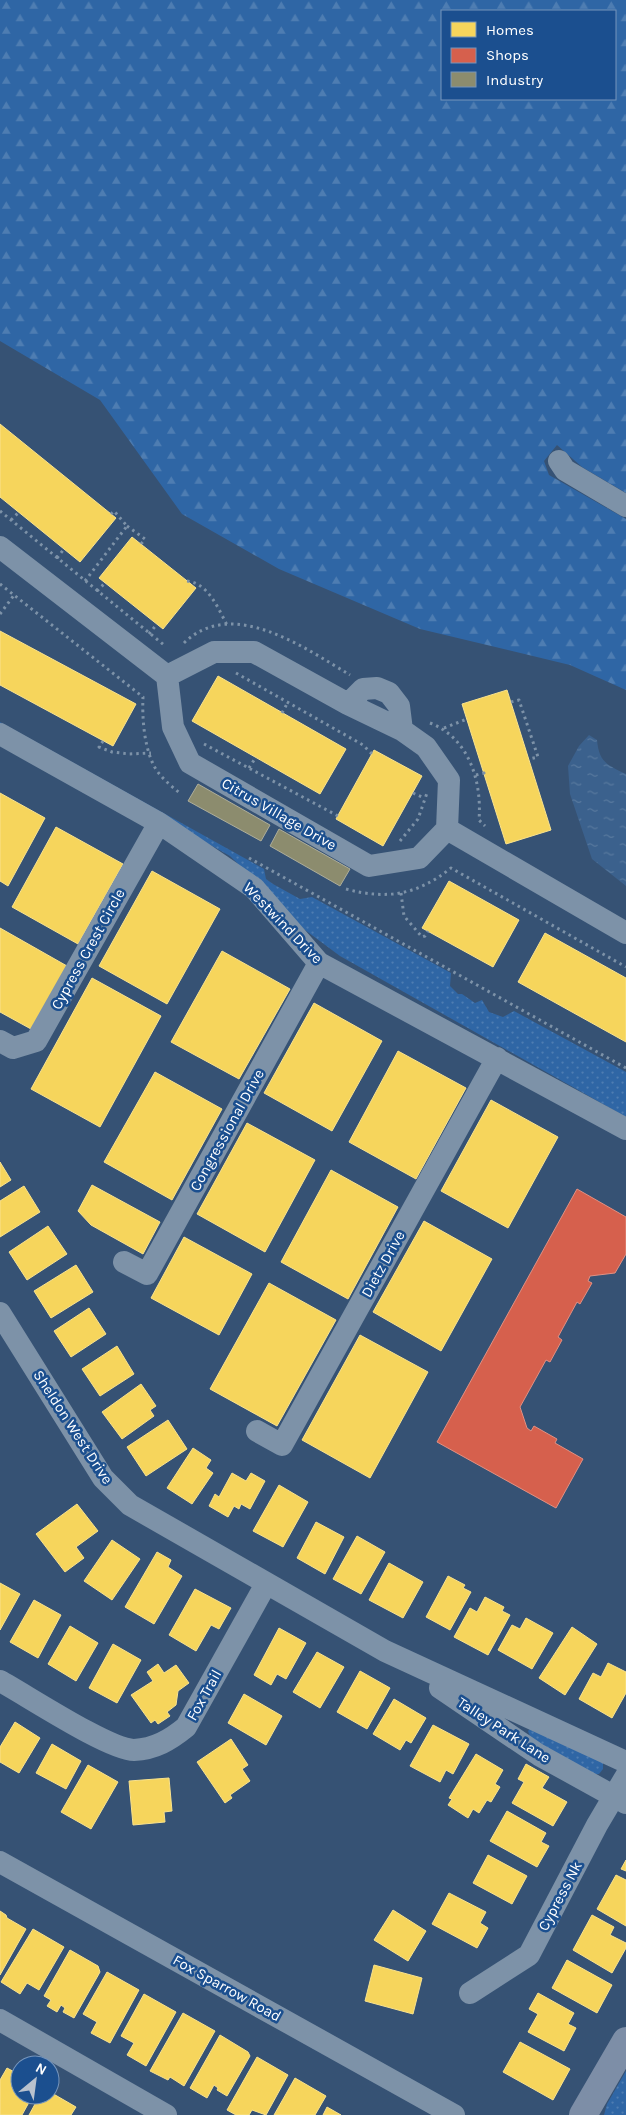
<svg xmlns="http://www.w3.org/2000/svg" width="626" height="2115" font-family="Karla,sans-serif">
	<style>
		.grass { fill: url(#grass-dots) }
		.forest { fill: url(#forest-firs); fill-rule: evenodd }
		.water { fill: url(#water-ripples) }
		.homes { fill: #f6d55c; stroke: #f9e28d }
		.shops { fill: #d6604d; stroke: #e29082 }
		.industry { fill: #8c8c6e; stroke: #aeae9a }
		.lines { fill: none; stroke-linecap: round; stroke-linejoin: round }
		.path { stroke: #7d92a8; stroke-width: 3; stroke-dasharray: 2.5 4; stroke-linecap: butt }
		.minor { stroke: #7d92a8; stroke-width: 22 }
		.major { stroke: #7d8ea7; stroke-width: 28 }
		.labels { text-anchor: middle; stroke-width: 5; stroke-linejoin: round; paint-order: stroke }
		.street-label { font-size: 15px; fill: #fff; stroke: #1b4f8f }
	</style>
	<defs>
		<pattern id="grass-dots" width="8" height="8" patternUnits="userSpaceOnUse" patternTransform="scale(1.25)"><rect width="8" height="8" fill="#2f66a5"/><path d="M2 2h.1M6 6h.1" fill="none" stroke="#4e7db2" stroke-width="1.8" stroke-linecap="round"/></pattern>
		<pattern id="forest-firs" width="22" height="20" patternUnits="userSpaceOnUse" patternTransform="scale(1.25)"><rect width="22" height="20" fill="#2f66a5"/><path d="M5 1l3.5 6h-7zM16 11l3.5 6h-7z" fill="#4e7db2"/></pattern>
		<pattern id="water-ripples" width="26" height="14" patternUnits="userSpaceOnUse" patternTransform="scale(1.25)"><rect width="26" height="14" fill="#3b618d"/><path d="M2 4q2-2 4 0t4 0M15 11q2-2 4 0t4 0" fill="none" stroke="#58799e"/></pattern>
	</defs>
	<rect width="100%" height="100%" fill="#365274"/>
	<path class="grass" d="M0 722 264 869 266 879 273 884 300 899 312 897 451 973 450 986 458 994H462L475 1003 482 1000 489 1012 503 1017 514 1011 626 1072V1117L340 956 305 930 230 856 0 727Z
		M532 1727 603 1763V1769L599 1774H593L531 1739 528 1731Z
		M626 2071V2115H604L607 2104Z"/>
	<path class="forest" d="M0 0H626V493L582 467 557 445 544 461 549 475 626 519V690L570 665 420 629 279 569 182 514 100 400 0 341ZM442 11H615V99H442Z"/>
	<path class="water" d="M589 735 597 740C599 762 607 765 626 774V886L592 859 570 794 568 766 579 746Z"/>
	<path class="homes" d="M0 424 116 518 80 562 0 497Z
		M132 537 196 588 163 629 99 578Z
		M0 631 136 704 113 746 0 685Z
		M218 676 346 749 320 794 192 721Z
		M507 690 551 830 506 844 462 704Z
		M374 750 422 776 383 846 336 819Z
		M0 793 45 818 8 886 0 881Z
		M56 827 123 864 78 944 12 907Z
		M152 871 220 909 167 1004 99 966Z
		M449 881 519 920 493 967 422 928Z
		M0 928 67 966 31 1029 0 1012Z
		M545 933 626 978V1042L518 982Z
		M222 951 290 989 239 1079 171 1042Z
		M92 978 161 1016 100 1127 31 1089Z
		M314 1003 382 1041 332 1131 264 1093Z
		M398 1051 466 1088 416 1179 349 1142Z
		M155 1072 222 1109 172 1200 104 1162Z
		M491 1100 558 1137 508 1228 441 1191Z
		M247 1123 315 1160 265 1252 197 1214Z
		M0 1162 11 1180 0 1187Z
		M331 1170 398 1207 348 1299 281 1262Z
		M92 1185 160 1222 143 1254 91 1225 78 1211Z
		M24 1186 40 1212 0 1237V1201Z
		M424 1221 492 1259 441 1351 373 1312Z
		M48 1226 67 1254 27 1280 9 1252Z
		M184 1237 252 1274 219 1335 151 1298Z
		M76 1265 93 1292 51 1318 34 1291Z
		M269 1283 336 1320 277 1426 210 1389Z
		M89 1308 106 1334 71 1357 54 1331Z
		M360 1335 428 1372 370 1478 302 1440Z
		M117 1346 134 1374 100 1396 82 1369Z
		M141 1384 156 1406 150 1410 154 1416 122 1439 102 1412Z
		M168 1420 187 1449 146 1476 127 1447Z
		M193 1448 211 1460 206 1468 213 1473 192 1504 167 1488Z
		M232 1473 246 1481 251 1473 265 1481 250 1509 241 1504 239 1509 234 1506 228 1517 209 1506 215 1494 219 1497Z
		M279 1485 308 1502 283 1547 253 1531Z
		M77 1504 98 1531 76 1547 84 1558 65 1572 36 1534Z
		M316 1522 344 1537 325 1574 297 1558Z
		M357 1536 385 1552 361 1594 333 1579Z
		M112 1540 140 1559 112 1600 84 1581Z
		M157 1552 171 1560 168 1567 182 1576 154 1624 125 1607Z
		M389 1563 423 1582 403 1618 369 1600Z
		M448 1576 465 1585 463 1588 471 1592 450 1630 426 1617Z
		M0 1583 20 1594 0 1630Z
		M195 1589 231 1608 219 1629 211 1625 196 1651 169 1635Z
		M485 1597 504 1607 502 1611 510 1615 488 1655 454 1637 470 1608 477 1612Z
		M34 1600 61 1615 38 1658 10 1642Z
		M526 1618 553 1633 532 1669 498 1650 512 1625 520 1629Z
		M70 1626 98 1643 76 1681 48 1664Z
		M572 1627 597 1644 565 1695 539 1678Z
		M279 1628 306 1643 286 1679 277 1674 271 1685 254 1675Z
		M113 1644 141 1660 117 1703 89 1688Z
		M317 1652 344 1667 320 1708 293 1692Z
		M608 1663 626 1672V1693L612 1718 579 1699 593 1673 601 1677Z
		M158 1664 164 1673 176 1665 189 1683 178 1691 176 1705 167 1712 170 1716 158 1724 155 1720 151 1723 131 1695 153 1681 147 1672Z
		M360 1671 390 1688 367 1729 337 1712Z
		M244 1694 282 1716 266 1745 228 1723Z
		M394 1699 426 1718 411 1743 406 1740 400 1750 373 1734Z
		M15 1722 40 1738 19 1773 0 1762V1747Z
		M433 1725 469 1744 453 1774 446 1770 440 1782 410 1766Z
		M231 1739 248 1765 242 1769 250 1781 230 1795 232 1798 225 1803 197 1762Z
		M52 1744 81 1761 66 1789 36 1773Z
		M476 1754 503 1770 495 1784 500 1787 491 1802 487 1800 479 1813 473 1809 468 1818 448 1805 452 1799 449 1798Z
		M526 1764 549 1777 542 1788 567 1802 553 1826 512 1803 524 1782 518 1779Z
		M88 1765 118 1782 91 1829 61 1812Z
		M169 1778 172 1811 164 1812 165 1822 133 1825 129 1781Z
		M507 1811 546 1833 541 1842 549 1846 537 1867 490 1841Z
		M488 1855 527 1876 512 1904 473 1883Z
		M626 1860V1871L621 1869Z
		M616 1875 626 1880V1926L597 1909Z
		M449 1893 486 1912 480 1923 488 1928 477 1948 432 1924Z
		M393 1910 426 1931 408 1961 374 1940Z
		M0 1911 6 1915 7 1918 26 1929 0 1975Z
		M592 1915 614 1927 610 1935 626 1943V1948L612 1973 573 1950Z
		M33 1929 64 1947 39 1990 27 1983 20 1994 1 1982Z
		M70 1950 98 1966 100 1972 74 2018 63 2012 65 2008 61 2005 57 2012 47 2006 51 2000 44 1996Z
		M567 1960 612 1985 597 2013 552 1988Z
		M374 1965 422 1978 413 2014 365 2001Z
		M107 1972 139 1990 110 2043 91 2033 97 2022 83 2014Z
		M538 1993 574 2013 568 2024 576 2028 564 2051 528 2032 538 2014 529 2009Z
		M144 1994 176 2012 146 2066 127 2055 134 2043 121 2036Z
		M183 2013 215 2031 184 2086 170 2077 168 2080 150 2071Z
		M220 2035 248 2052 250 2056 227 2096 217 2090 218 2088 214 2085 207 2098 190 2088Z
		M520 2042 570 2069 553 2100 503 2072Z
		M257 2057 288 2075 266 2115 252 2110 249 2115H236L227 2110Z
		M7 2068 20 2075V2095H33L22 2115H0V2080Z
		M295 2078 326 2096 315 2115H274Z
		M50 2092 76 2107 71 2115H29L40 2095H50Z
		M327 2107 341 2115H323Z"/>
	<path class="shops" d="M577 1189 626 1217V1254L615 1273 590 1276 588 1281 592 1283 580 1304 577 1302 558 1337 562 1340 550 1362 546 1360 520 1407 527 1428 531 1431 534 1426 557 1439 555 1443 583 1459 556 1508 437 1442Z"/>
	<path class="industry" d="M198 784 270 825 261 841 188 801Z
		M279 829 350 869 340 886 270 846Z"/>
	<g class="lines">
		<path class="path" d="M0 511 164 645
			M11 520 19 512
			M127 526 145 539 141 544
			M57 558 64 549
			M85 581 127 526 114 511 111 514
			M187 581C208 583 218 608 227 625
			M0 584 143 697C142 718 144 746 154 766 160 777 171 786 181 794
			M97 591 105 583
			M0 614 14 595
			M149 634 157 624
			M184 643C232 596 305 648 350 675
			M236 673 363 745 372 754
			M511 702 519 700 538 757 529 759
			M282 713 288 702
			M430 723C469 738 482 781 479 820L485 826
			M444 728 467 719
			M103 741 99 747 112 752 129 754 151 753
			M204 744 338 816
			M249 768 256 757
			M476 775 484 773 480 774
			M413 793 424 798
			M400 841 418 819 427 793
			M249 858 626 1068
			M346 889C387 900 417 895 451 868L626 967
			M401 893 404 916 422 937 425 936 428 931"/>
		<path class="minor" d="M559 461 565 470 626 506
			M0 547 167 676 173 727 190 763 369 866 419 858 447 829 449 780 426 747 402 730 348 704 254 652H214L167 676
			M348 704 363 689 377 688 389 693 399 706 402 730
			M0 734 159 823 254 888 319 963 626 1129
			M447 829 626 933
			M0 1041 13 1048 36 1041 159 823
			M124 1262 147 1274 319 963
			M0 1313 103 1478 130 1505 385 1651 626 1762
			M257 1431 282 1445 497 1058
			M0 1681C26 1695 109 1750 134 1750 155 1749 170 1740 186 1727L266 1584
			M440 1688 539 1755 626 1803
			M0 1862 454 2115
			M470 1993 529 1955 597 1825 626 1776
			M0 2020 166 2115"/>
		<path class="major" d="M583 2115 626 2041"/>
	</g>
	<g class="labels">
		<g class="street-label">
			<text transform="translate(279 814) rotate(30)" y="5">Citrus Village Drive</text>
			<text transform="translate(283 923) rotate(46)" y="5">Westwind Drive</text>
			<text transform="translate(88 949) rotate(-61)" y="5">Cypress Crest Circle</text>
			<text transform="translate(227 1130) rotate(-61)" y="5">Congressional Drive</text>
			<text transform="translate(383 1264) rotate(-61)" y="5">Dietz Drive</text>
			<text transform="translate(73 1427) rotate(57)" y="5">Sheldon West Drive</text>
			<text transform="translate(204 1695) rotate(-61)" y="5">Fox Trail</text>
			<text transform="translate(504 1730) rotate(33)" y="5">Talley Park Lane</text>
			<text transform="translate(560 1896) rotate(-62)" y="5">Cypress Nk</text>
			<text transform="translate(227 1988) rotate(29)" y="5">Fox Sparrow Road</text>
		</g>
	</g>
	<rect x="441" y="10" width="175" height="90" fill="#1b4f8f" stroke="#7695bc"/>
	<rect x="451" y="22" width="25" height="15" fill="#f6d55c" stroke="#7695bc"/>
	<text x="486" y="35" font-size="15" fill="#ffffff">Homes</text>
	<rect x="451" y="48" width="25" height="15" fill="#d6604d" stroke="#7695bc"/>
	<text x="486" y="60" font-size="15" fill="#ffffff">Shops</text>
	<rect x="451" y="72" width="25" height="15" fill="#8c8c6e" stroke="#7695bc"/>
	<text x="486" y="85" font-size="15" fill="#ffffff">Industry</text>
	<g transform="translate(35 2080) rotate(29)"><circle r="24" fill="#1b4f8f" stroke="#7695bc"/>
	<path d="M0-4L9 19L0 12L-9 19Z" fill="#b9c2ce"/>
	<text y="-8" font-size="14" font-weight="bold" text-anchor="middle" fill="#ffffff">N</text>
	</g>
</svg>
